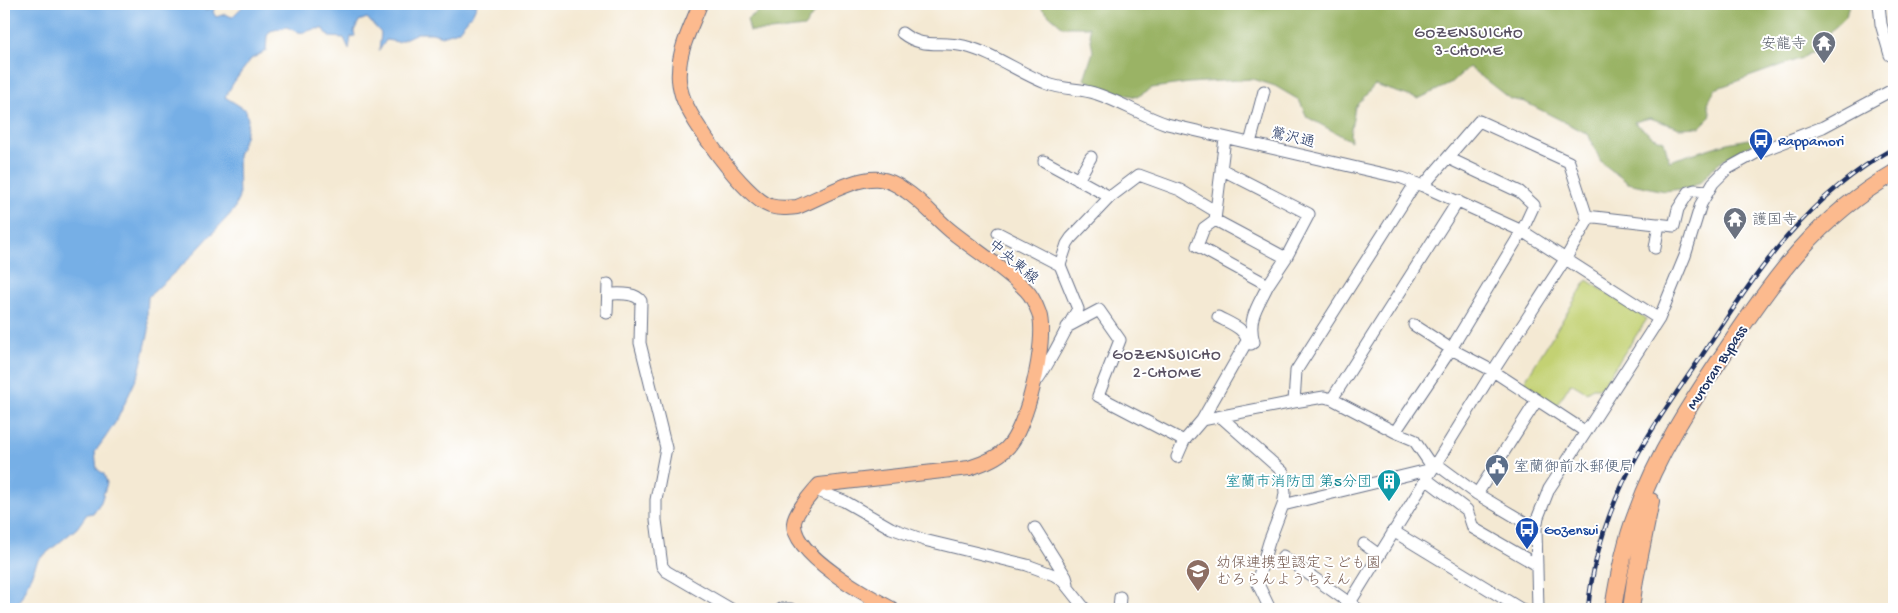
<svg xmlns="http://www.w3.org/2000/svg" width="1898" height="613" font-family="'Gochi Hand','Klee One',sans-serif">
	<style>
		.green { fill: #c3d173; stroke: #6f8068 }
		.forest { fill: #9ab365; stroke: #5a7162 }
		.water { fill: #76afe6; stroke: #486fa2 }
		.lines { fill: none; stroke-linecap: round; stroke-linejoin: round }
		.minor-casing { stroke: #677087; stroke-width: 13 }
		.major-casing { stroke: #677087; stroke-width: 16 }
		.highway-casing { stroke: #677087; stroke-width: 18 }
		.minor { stroke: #fff; stroke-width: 11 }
		.major { stroke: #fcba8e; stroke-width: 14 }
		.highway { stroke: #fcba8e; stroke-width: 16 }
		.rail-casing { stroke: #1b2f5e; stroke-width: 4.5 }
		.rail { stroke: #fff; stroke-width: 2.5; stroke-dasharray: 8; stroke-linecap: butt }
		.labels { text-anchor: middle; stroke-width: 4; stroke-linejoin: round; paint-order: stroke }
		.worship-label { font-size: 15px; fill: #5b616d; stroke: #fff; text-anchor: end }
		.street-label { font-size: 15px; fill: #1b2f5e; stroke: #fff }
		.transit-label { font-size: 15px; fill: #164399; stroke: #fff; text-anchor: start }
		.service-label { font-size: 15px; fill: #4e5e75; stroke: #fff; text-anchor: start }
		.culture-label { font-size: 15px; fill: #0d838f; stroke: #fff; text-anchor: end }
		.education-label { font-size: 15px; fill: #785e54; stroke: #fff; text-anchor: start }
		.neighbourhood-label { font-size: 16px; letter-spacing: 1px; fill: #5b5364; stroke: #fff }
	</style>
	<rect width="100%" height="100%" fill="#fff"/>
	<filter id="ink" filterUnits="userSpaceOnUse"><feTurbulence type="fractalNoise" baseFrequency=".02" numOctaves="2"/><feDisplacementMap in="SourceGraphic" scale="10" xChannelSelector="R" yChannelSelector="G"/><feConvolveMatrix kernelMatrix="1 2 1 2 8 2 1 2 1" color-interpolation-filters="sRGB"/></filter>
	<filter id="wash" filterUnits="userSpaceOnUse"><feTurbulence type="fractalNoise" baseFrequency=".0096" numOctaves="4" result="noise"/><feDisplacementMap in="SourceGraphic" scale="20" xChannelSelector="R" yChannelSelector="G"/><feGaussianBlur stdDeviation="1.12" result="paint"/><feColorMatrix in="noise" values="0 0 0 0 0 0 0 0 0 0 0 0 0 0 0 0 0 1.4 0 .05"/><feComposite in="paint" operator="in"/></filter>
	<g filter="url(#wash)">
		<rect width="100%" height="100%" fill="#f4e9d3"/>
		<path class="green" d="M1587 280 1647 319 1601 388H1593L1586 392 1571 383 1555 408 1521 387Z"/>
		<path class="forest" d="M770 4H826L813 15 804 27 770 31H750L747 19Z
			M1041 4H1849L1846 17 1831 31 1822 46 1802 58 1715 89 1708 103 1711 116 1700 127 1679 128 1650 118 1634 122 1653 137 1664 141 1669 161 1727 143 1748 139 1758 142 1732 154 1713 168 1702 181 1690 188 1664 191 1628 183 1601 162 1588 134 1525 102 1510 99 1469 67 1450 84 1418 99 1375 85 1355 107 1350 134 1351 141 1307 117 1299 100 1275 86 1253 79 1189 83 1152 88 1137 97 1105 90 1084 79 1093 52 1089 27H1063L1042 9Z"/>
		<path class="water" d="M4 4H205V11L216 5 213 12 216 17 225 14 232 17 245 4H477L473 13 458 31 442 36 432 33H417L398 42 386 40 379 51 381 33 367 18 359 21 354 31 355 36 351 37 349 49 344 38 329 37 324 29C304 27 308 39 287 27L270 31 267 36 266 51 251 59 234 82 225 97 246 110 248 120 245 137 238 155 239 197 234 210 186 262 148 297 147 315 149 331 139 373 117 420 105 438 95 452 97 469 104 474 107 483 101 502 93 513 87 514 77 528 38 560 21 598 12 609H4Z"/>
	</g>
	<g filter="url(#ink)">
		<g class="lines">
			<g class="minor-casing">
				<path id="minor" d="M1879 4 1881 24 1890 55 1894 57
					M902 33C924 50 940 40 964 46 994 53 1019 73 1048 84 1064 90 1081 88 1097 94 1121 102 1143 116 1167 124L1362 169 1402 178 1423 186 1522 231 1659 319
					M1225 138 1215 220 1286 258
					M1250 143 1264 91
					M1044 161 1110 197
					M1078 180 1091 157
					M1586 216 1674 226 1678 209 1689 192 1695 190 1707 191
					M1215 220 1204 228 1197 246 1268 285 1286 258 1309 214 1221 169
					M998 233 1060 265 1078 309C1063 333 1052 361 1035 383
					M1655 248 1659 224
					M1060 265 1067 244 1071 238 1110 197 1139 175 1180 190 1215 211
					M609 294C619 294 635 292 641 301L640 343 666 448 656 500V520L662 566 666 571 731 609
					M607 313 608 284
					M1218 317C1231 324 1245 328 1248 343L1251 344 1254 342C1247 318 1258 306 1268 285
					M1414 325 1451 349 1493 371 1586 432
					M1067 327 1099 310 1120 340 1098 396 1184 441 1202 420 1247 341
					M1332 399 1458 201
					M1294 402 1324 397 1332 399 1395 432 1414 440 1433 468
					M1221 417 1283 472 1285 493 1283 505 1269 542 1257 582 1270 609
					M1202 420 1294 402 1296 371 1415 184
					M1395 432 1451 349 1522 231 1534 205 1520 192 1448 158
					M1177 457 1184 441
					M1435 463 1477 494 1536 529
					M1426 479 1467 510 1473 528 1537 565
					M815 490 844 501 891 528 924 540 1027 565 1054 575 1062 580 1085 609
					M1477 494 1537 400
					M1283 505 1432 469
					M1035 528 1066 577 1068 584
					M1393 531 1521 609
					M1364 544 1379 555
					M1283 556 1358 609
					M781 609H791
					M1119 609 1120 597
					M1346 609 1493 371 1566 258 1588 220 1569 162 1479 121 1423 186
					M1538 609 1536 529 1538 517 1549 489 1659 319 1685 256 1701 204 1713 183 1727 169 1756 153 1823 127 1894 89"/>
			</g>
			<g class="major-casing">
				<path id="major" d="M700 4C692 25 679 49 679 72 678 80 680 88 682 95 690 121 745 197 770 206 779 209 788 208 797 207 820 198 854 177 879 179 889 180 898 185 906 191 923 202 936 219 951 231 976 251 1004 268 1026 290 1032 296 1036 305 1039 313 1048 339 1027 430 1006 449 996 459 982 464 969 468L819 485C812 493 795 512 794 523 793 555 868 596 892 609"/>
			</g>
			<g class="highway-casing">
				<path id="highway" d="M1613 609C1618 577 1624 545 1636 514 1657 454 1692 401 1727 349 1775 276 1817 218 1894 173
					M1631 609 1635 580 1651 501"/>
			</g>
			<use href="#minor" class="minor"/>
			<use href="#major" class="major"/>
			<use href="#highway" class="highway"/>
			<g class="rail-casing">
				<path id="rail" d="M1588 609C1593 554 1612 500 1639 452 1657 419 1680 388 1701 357 1757 272 1803 199 1894 148"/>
			</g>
			<use href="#rail" class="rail"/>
		</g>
	</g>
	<defs>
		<g id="temple-pin" transform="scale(1.25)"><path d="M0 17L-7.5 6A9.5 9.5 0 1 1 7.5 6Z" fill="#6b7280" stroke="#fff"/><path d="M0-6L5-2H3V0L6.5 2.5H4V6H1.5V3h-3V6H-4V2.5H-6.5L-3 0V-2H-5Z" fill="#fff"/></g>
		<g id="bus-pin" transform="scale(1.25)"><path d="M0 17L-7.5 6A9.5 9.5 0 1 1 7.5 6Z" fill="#1a4fb4" stroke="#fff"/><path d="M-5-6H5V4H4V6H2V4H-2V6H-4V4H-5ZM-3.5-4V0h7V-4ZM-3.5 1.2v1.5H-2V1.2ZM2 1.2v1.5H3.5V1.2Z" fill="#fff"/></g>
		<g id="civic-pin" transform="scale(1.25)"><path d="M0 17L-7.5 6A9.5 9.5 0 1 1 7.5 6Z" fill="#5c6f8a" stroke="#fff"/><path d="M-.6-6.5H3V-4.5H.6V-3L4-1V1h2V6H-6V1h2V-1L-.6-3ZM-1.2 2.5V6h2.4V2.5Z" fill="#fff"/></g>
		<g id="building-pin" transform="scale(1.25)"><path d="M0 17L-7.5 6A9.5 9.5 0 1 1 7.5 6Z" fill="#0f9aa8" stroke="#fff"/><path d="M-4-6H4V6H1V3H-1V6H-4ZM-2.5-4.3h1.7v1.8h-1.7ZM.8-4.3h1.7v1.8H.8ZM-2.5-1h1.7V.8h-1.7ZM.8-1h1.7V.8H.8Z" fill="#fff"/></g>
		<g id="school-pin" transform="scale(1.25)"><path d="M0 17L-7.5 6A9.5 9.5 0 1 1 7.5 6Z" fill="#8d6e63" stroke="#fff"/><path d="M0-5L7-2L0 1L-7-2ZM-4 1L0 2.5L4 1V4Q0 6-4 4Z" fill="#fff"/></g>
	</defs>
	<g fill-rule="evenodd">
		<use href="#temple-pin" x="1824" y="43"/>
		<use href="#bus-pin" x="1761" y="140"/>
		<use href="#temple-pin" x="1735" y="219"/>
		<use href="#civic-pin" x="1497" y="466"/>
		<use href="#building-pin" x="1389" y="481"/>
		<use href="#bus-pin" x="1527" y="529"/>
		<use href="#school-pin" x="1198" y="571"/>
	</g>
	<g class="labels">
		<g class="worship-label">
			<text x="1806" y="48">安龍寺</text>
			<text x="1752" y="224" text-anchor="start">護国寺</text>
		</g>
		<g class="street-label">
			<text transform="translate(1293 137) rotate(13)" y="5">鶯沢通</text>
			<text transform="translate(1014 261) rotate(40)" y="5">中央東線</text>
			<text transform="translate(1716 367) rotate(-57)" y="5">Muroran Bypass</text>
		</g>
		<g class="transit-label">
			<text x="1778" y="145">Rappamori</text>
			<text x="1544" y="534">Gozensui</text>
		</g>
		<g class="service-label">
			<text x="1514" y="471">室蘭御前水郵便局</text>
		</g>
		<g class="culture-label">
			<text x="1372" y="486">室蘭市消防団 第5分団</text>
		</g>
		<g class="education-label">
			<text x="1216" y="567">幼保連携型認定こども園<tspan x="1216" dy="17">むろらんようちえん</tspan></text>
		</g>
		<g class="neighbourhood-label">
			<text x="1469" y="37">GOZENSUICHO<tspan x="1469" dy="18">3-CHOME</tspan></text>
			<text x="1167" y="359">GOZENSUICHO<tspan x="1167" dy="18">2-CHOME</tspan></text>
		</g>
	</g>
	<rect width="1898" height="613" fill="none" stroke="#fff" stroke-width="20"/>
</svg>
